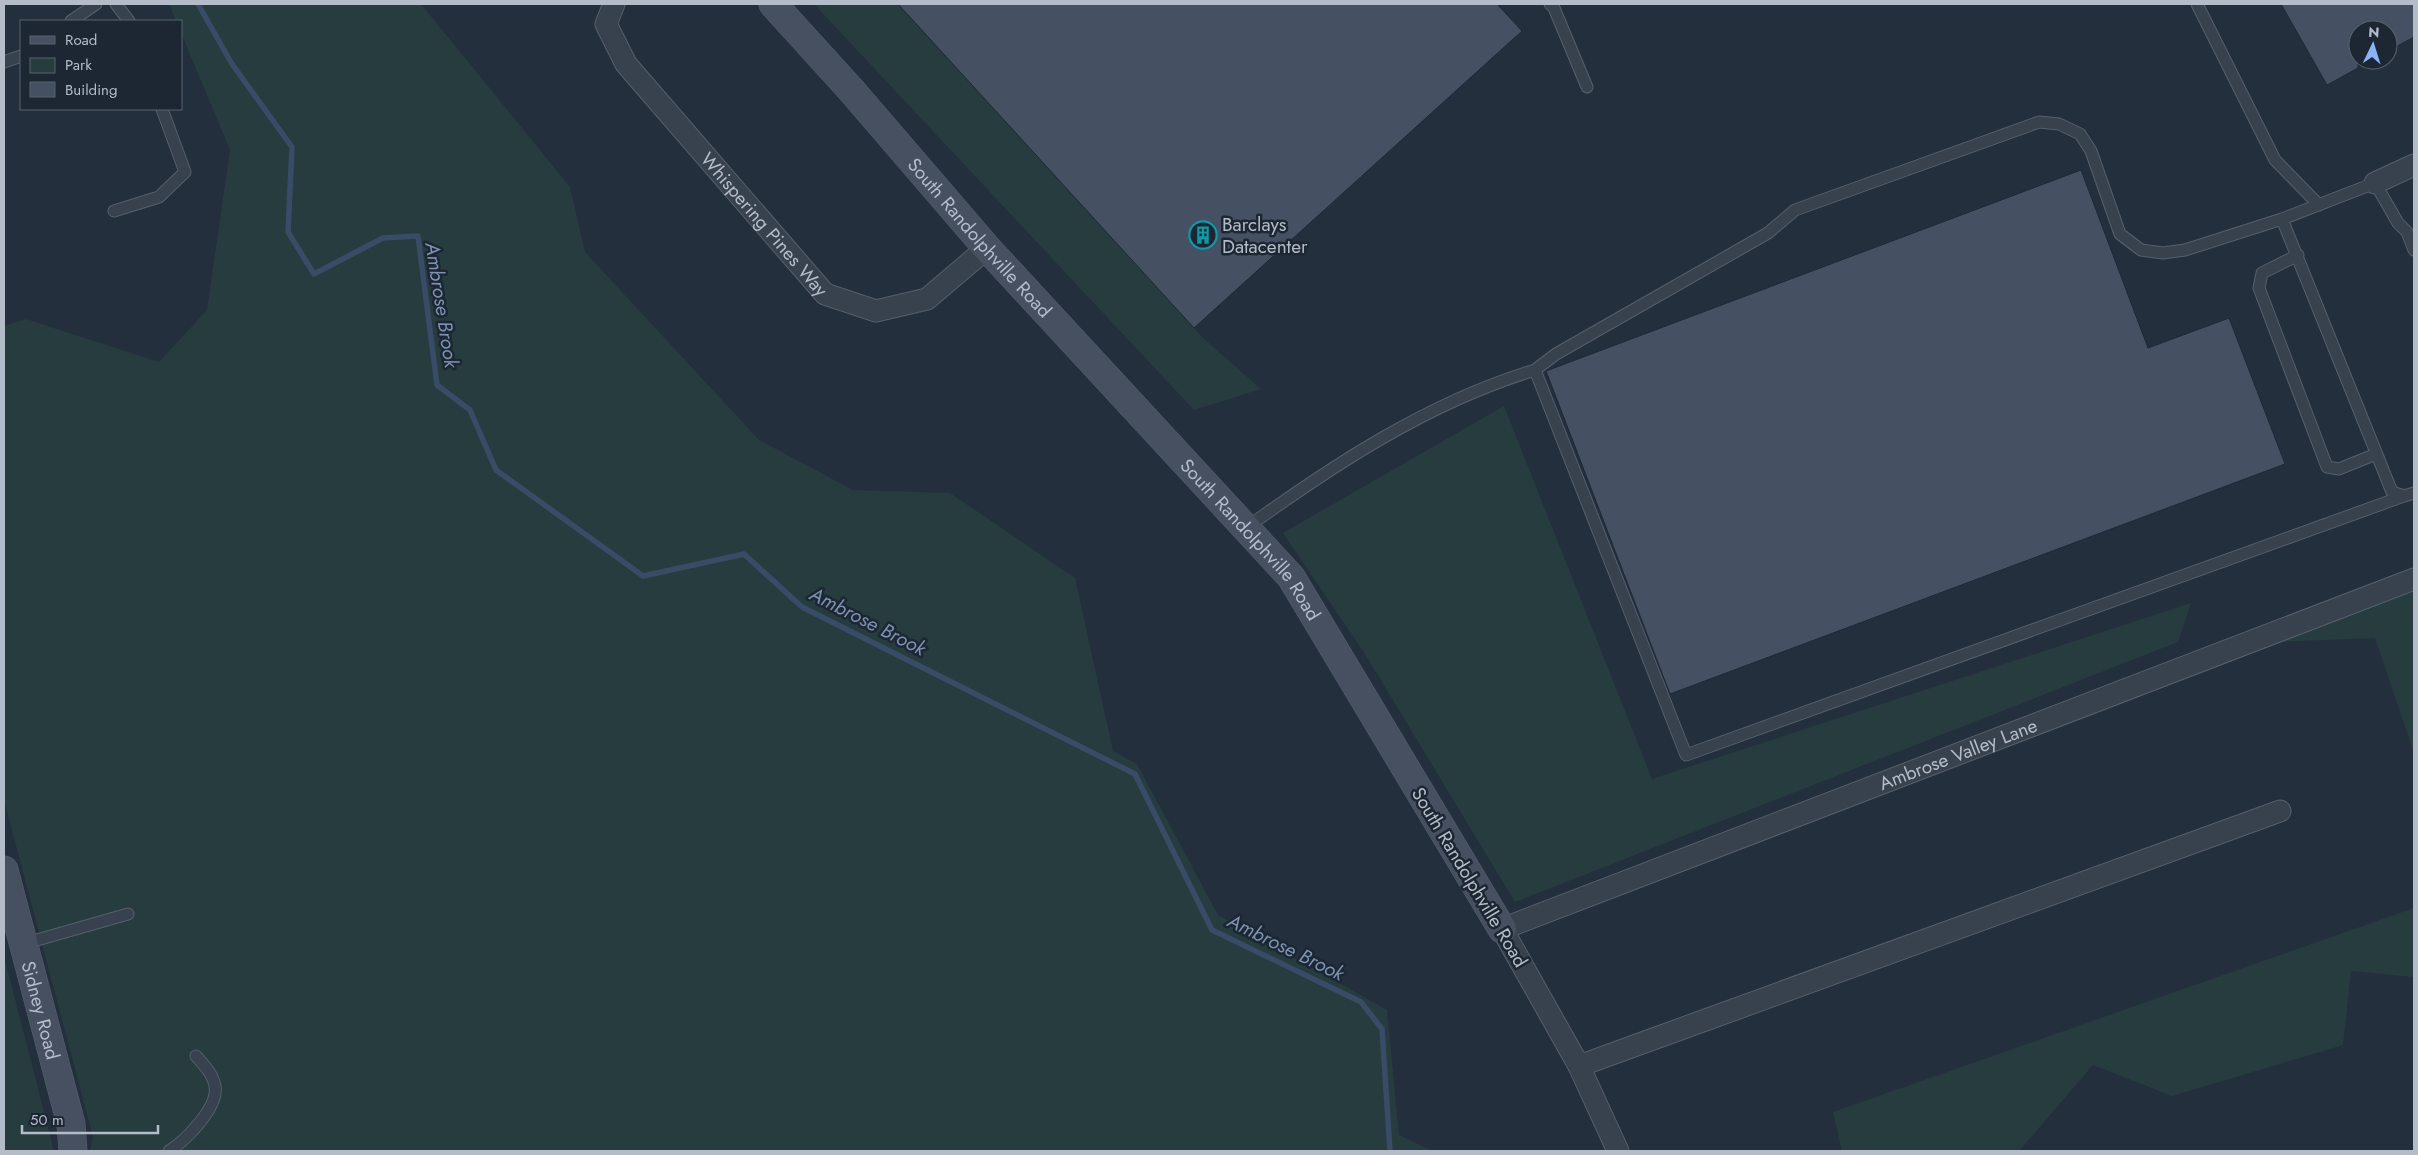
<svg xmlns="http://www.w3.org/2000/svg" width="2418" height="1155" font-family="Jost,sans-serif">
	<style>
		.green { fill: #263c3f }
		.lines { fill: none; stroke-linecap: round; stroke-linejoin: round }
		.stream { stroke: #394c67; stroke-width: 5.5 }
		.building { fill: #455162; stroke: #1f2835 }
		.lane-casing { stroke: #565f6c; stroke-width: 13 }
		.street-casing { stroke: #565f6c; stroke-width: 23 }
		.secondary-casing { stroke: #565f6c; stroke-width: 29 }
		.lane { stroke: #38414e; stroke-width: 11 }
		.street { stroke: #38414e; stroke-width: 21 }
		.secondary { stroke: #465061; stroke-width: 28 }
		.labels { text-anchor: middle; stroke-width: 5; stroke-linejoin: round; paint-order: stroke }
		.street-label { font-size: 19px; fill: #b4bcc9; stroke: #1d2633 }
		.poi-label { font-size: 19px; fill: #b4bcc9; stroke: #1d2633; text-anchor: start }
		.water-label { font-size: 20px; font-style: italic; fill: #7c92b1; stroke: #1d2633 }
	</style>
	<rect width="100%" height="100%" fill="#242f3e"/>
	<path class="green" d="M169 4H421L570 187 585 252 759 440 853 490 950 493 1075 578 1113 751 1137 764 1218 915 1387 1010 1399 1135 1433 1151H90L93 1137 4 800V326L26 319 159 362 207 310 230 150 181 33V21H176Z
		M814 4H908L1202 337 1261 389 1194 410Z
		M1504 406 1652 779 2191 603 2178 642 1515 902 1365 654 1283 533Z
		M2414 587V753L2375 638 2276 642Z
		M2414 908V977L2351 971 2343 1045 2172 1096 2093 1065 2019 1151H1842L1833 1112Z
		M4 956 54 1151H4Z"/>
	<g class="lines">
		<path class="stream" d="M198 4 232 64 292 147 288 232 314 274 383 238 418 236 437 385 470 410 496 470 643 576 744 554 802 607 1135 774 1212 930 1361 1002 1382 1029 1390 1151"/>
	</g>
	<path class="building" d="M898 4H1497L1522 31 1194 328Z
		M2281 4H2414V37L2388 51V30H2358V68L2327 85Z
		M2081 170 2148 348 2229 318 2285 464 1670 694 1546 371Z"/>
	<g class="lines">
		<g class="lane-casing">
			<path id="lane" d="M116 4 129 21
				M1550 4 1554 8 1587 87
				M2197 4 2275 160 2319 205
				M71 21 96 4
				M4 62 21 56
				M114 211 159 197 185 172 162 109
				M2282 219 2185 250 2163 253 2141 250 2120 234 2091 151 2080 134 2059 124 2039 122 1795 210 1768 233 1556 354 1535 370 1686 755 2404 496
				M2414 250 2407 232 2398 223 2375 183 2282 219 2392 492 2404 496 2414 493
				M2298 255 2262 273 2259 288 2327 467 2339 469 2376 454
				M1246 528C1335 464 1429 402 1535 370
				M23 944 128 914
				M169 1151C186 1140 219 1107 215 1086 213 1074 203 1064 196 1056"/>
		</g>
		<g class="street-casing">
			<g id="street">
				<path id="s1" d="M614 4 606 24 626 64 825 294 876 311 927 299 987 248"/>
				<path d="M2375 183 2414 165"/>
				<path d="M1579 1066 2280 811"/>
				<path id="s2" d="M1618 1151 1579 1066 1502 929 2414 579"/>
			</g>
		</g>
		<g class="secondary-casing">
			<g id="secondary">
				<path id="s3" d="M773 4 852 91 987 248 1291 577 1502 929"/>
				<path id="s4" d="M4 870 71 1124 73 1151"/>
			</g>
		</g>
		<use href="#lane" class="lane"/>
		<use href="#street" class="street"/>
		<use href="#secondary" class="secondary"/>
	</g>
	<defs>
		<g id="building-ring" transform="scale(1.4375)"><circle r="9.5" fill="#1d2633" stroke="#0f9aa8" stroke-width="1.5"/><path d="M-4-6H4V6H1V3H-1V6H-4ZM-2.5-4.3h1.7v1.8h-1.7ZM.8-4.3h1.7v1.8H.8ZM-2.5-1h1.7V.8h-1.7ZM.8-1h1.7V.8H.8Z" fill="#0f9aa8"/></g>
	</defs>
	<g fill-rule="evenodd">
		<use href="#building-ring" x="1203" y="235"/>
	</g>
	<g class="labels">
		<g class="street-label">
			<text dy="7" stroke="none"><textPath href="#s1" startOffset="278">Whispering Pines Way</textPath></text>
			<text dy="7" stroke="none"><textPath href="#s3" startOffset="312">South Randolphville Road</textPath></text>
			<text dy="7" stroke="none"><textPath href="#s3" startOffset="718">South Randolphville Road</textPath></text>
			<text dy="7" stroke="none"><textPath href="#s2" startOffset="739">Ambrose Valley Lane</textPath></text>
			<text transform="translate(1470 877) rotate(59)" y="7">South Randolphville Road</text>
			<text dy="7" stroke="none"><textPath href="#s4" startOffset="145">Sidney Road</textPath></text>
		</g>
		<g class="poi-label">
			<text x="1222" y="231">Barclays<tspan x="1222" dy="22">Datacenter</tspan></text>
		</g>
		<g class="water-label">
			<text transform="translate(442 305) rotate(81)" y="7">Ambrose Brook</text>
			<text transform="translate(868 621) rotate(27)" y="7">Ambrose Brook</text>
			<text transform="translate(1286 947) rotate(26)" y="7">Ambrose Brook</text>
		</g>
	</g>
	<rect width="2418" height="1155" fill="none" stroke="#b4bcc9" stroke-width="10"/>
	<rect x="20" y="20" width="162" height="90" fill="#1d2633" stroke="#59626f"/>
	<rect x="30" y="36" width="25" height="8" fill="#465061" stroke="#59626f"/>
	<text x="65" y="45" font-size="15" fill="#b4bcc9">Road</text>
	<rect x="30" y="58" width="25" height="15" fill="#263c3f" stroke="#59626f"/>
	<text x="65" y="70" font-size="15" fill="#b4bcc9">Park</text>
	<rect x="30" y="82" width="25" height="15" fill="#455162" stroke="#59626f"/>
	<text x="65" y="95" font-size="15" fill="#b4bcc9">Building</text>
	<g transform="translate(2373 45) rotate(4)"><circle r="24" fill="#1d2633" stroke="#59626f"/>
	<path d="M0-4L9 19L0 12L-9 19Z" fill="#8ab4f8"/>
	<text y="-8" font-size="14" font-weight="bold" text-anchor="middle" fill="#b4bcc9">N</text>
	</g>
	<path d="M22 1125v8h136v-8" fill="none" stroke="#b4bcc9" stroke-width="2.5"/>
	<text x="30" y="1125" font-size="15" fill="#b4bcc9" stroke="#1d2633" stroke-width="4" paint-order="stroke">50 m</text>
</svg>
